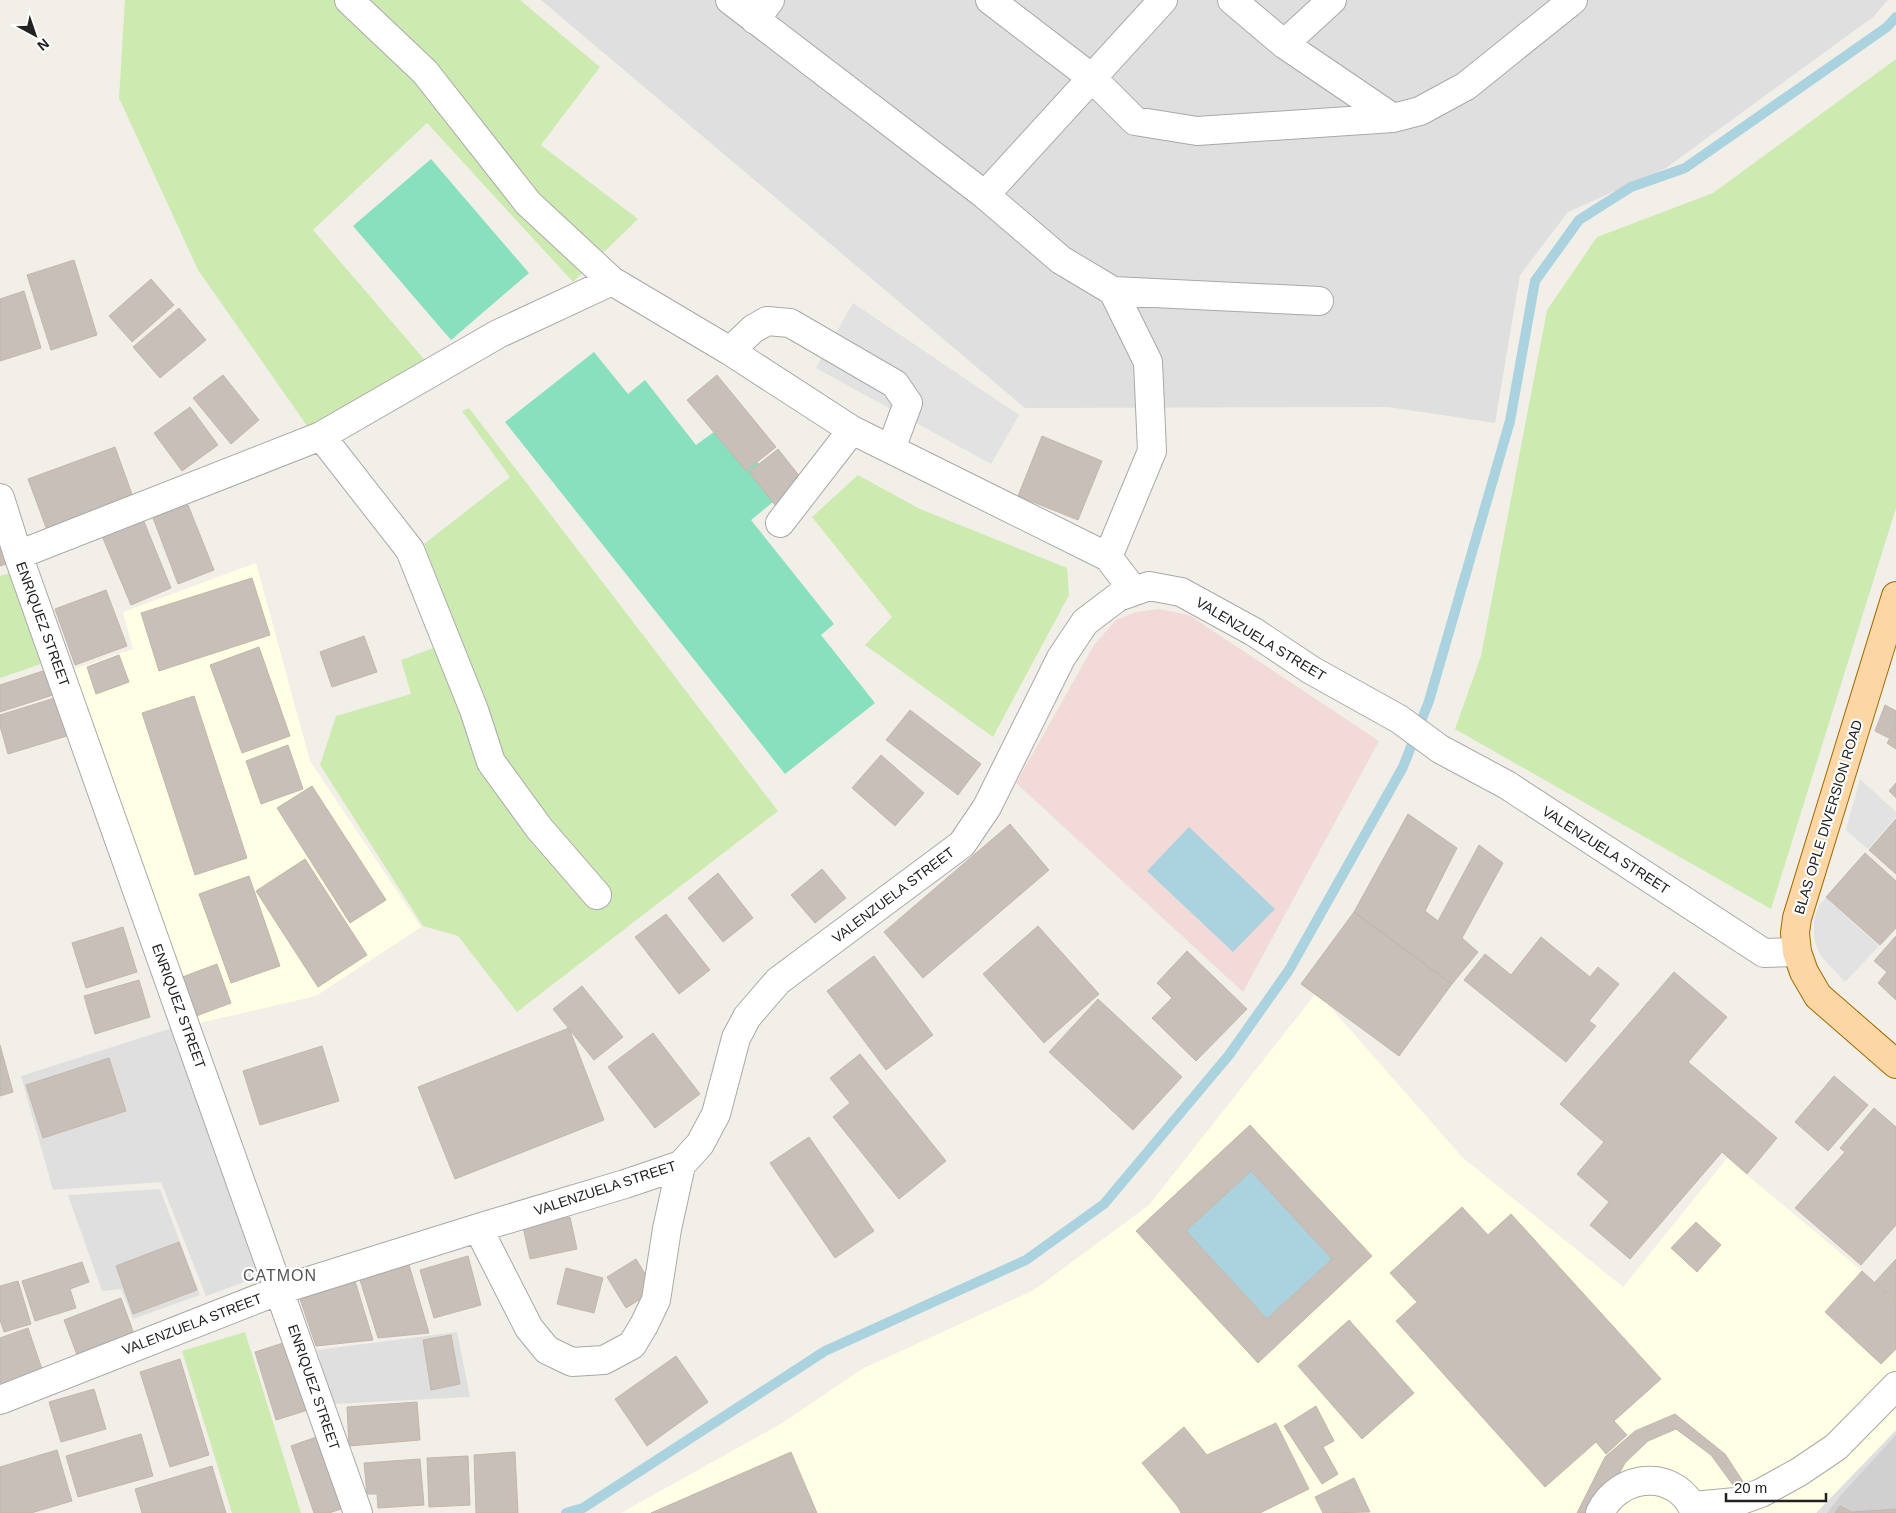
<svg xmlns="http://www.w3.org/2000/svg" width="1896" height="1513" font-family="Helvetica,sans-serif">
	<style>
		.residential { fill: #e0dfdf }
		.commercial { fill: #f2dad9 }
		.education { fill: #ffffe5 }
		.religious { fill: #d0d0d0 }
		.grass { fill: #cdebb0 }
		.pitch { fill: #88e0be }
		.parking { fill: #e2e2e2 }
		.water { fill: #aad3df }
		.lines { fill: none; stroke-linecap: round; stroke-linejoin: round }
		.stream { stroke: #aad3df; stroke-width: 10 }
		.building { fill: #c7bfb8; stroke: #c4b6ab; fill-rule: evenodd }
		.minor-casing { stroke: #a9a9a9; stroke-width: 30 }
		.major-casing { stroke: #a06b00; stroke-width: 30 }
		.minor { stroke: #fff; stroke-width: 28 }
		.major { stroke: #fcd6a4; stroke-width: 28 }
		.labels { text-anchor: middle; stroke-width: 4.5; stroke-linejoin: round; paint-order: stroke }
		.street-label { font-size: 14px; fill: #222; stroke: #fff }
		.quarter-label { font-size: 16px; letter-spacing: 1px; fill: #555; stroke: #fff }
	</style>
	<rect width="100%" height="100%" fill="#f2efe9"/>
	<path class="residential" d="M541 0H1888L1873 17 1666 168 1568 212 1520 275 1495 423 1388 407 1025 408Z
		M172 1028 261 1276 206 1296 161 1182 53 1190 21 1076Z
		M160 1189 200 1295 133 1319 121 1289 102 1291 68 1195Z
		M457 1332 470 1397 333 1404 317 1350Z
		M1896 1430V1513H1816Z"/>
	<path class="commercial" d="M1159 609 1189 615 1379 741 1243 992 1016 783 1094 645 1116 620 1136 612Z"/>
	<path class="education" d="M256 563 310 761 421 927 316 996 191 1025 66 672 133 649 123 612Z
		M1317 992 1463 1158 1623 1287 1727 1158 1875 1282 1896 1258V1430L1816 1513H621L784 1422 862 1369 1034 1290 1149 1205Z"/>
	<path class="religious" d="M1896 1435V1513H1827L1841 1495Z"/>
	<path class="grass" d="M125 0H520L600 67 541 145 638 219 573 282 427 123 313 230 430 366 310 430 198 270 119 98Z
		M1896 59V508L1771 909 1455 729 1481 656 1547 310 1597 237 1713 193Z
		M469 408 778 811 517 1012 458 936 423 926 320 765 336 716 411 694 401 660 460 638 424 544 510 477 462 411Z
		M858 475 920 509 1067 568 1069 595 993 737 865 645 892 617 812 517Z
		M13 572 41 664 0 678V576Z
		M245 1332 301 1513H232L182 1351Z"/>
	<path class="pitch" d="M431 159 529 273 451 340 353 226Z
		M594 352 628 394 645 380 696 445 726 423 783 494 751 520 834 624 821 635 875 703 785 774 505 422Z"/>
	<path class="parking" d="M853 303 1019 415 991 464 816 368Z
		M1860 779 1896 812V817L1868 849 1846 830Z
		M1826 898 1879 946 1845 982 1820 955 1814 939V919L1819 905Z"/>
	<path class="water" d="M1189 827 1275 909 1233 952 1147 871Z
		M1251 1171 1332 1259 1267 1319 1186 1231Z"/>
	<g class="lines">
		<path class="stream" d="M566 1513 583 1508 825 1351 1026 1260 1104 1204 1229 1055 1289 970 1403 767 1429 701 1510 421 1535 281 1579 220 1631 187 1685 168 1887 27 1896 17"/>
	</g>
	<path class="building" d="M74 260 97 335 51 350 27 275Z
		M151 279 174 305 132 342 109 316Z
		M24 291 41 348 0 361V299Z
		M179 308 206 340 160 378 133 347Z
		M223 375 259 420 231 444 193 398Z
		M717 375 776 447 746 471 687 400Z
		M190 407 218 445 182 471 154 433Z
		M1042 436 1102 461 1078 520 1018 496Z
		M115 447 133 497 47 530 28 479Z
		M778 449 808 487 779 510 749 472Z
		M188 505 214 570 178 584 153 518Z
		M143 519 171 588 131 605 102 536Z
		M0 541 7 564 0 566Z
		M252 578 270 635 159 671 141 613Z
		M106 590 127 646 75 665 55 609Z
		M364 636 377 672 332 687 320 652Z
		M259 647 290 736 242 753 210 665Z
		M119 655 129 682 96 694 87 667Z
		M49 669 56 694 0 712V685Z
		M194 696 247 858 195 875 142 713Z
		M58 697 70 735 8 754 0 726V715Z
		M1885 705 1896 711V726L1889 738 1875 731Z
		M910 710 981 764 958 795 886 740Z
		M1896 728V749L1887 743Z
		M288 745 303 789 261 804 246 761Z
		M881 755 924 793 895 826 852 788Z
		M1896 783V798L1889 791Z
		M312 786 386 900 350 923 277 808Z
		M1408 814 1457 848 1425 911 1438 921 1479 845 1503 863 1462 938 1478 952 1452 984 1354 912Z
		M1896 819V874L1869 850Z
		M1010 824 1049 870 923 978 884 932Z
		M1865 853 1896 881V928L1880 945 1826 897Z
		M305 859 367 955 318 987 256 891Z
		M822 869 846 898 815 923 791 895Z
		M718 873 753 918 723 942 688 898Z
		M249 876 280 966 231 983 199 894Z
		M1354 912 1452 984 1399 1056 1301 984Z
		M666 914 710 970 679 994 635 937Z
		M1038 926 1099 994 1044 1043 983 974Z
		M123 927 137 972 86 988 72 943Z
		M1896 936V1000L1878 983 1887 972 1874 961Z
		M1541 937 1590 977 1598 967 1619 984 1589 1021 1596 1026 1566 1062 1464 980 1485 954 1511 975Z
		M1187 951 1247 1009 1196 1061 1152 1018 1172 998 1157 983Z
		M874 956 933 1035 886 1070 827 991Z
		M217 964 231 1003 191 1018 177 979Z
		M1674 972 1727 1017 1688 1062 1777 1138 1747 1174 1722 1152 1630 1259 1590 1225 1609 1202 1577 1174 1604 1142 1560 1104Z
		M139 980 150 1017 95 1034 84 996Z
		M582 986 623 1037 594 1060 553 1009Z
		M1098 999 1182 1077 1133 1130 1049 1052Z
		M569 1028 604 1120 455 1179 418 1087Z
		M653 1033 700 1094 655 1128 608 1067Z
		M0 1045 13 1092 0 1096Z
		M322 1046 339 1101 260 1125 243 1071Z
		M860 1054 946 1161 899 1199 833 1117 850 1103 830 1078Z
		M109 1058 126 1111 43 1138 26 1085Z
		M1834 1076 1868 1105 1828 1151 1795 1122Z
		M1874 1108 1896 1127V1225L1861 1265 1795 1208 1845 1152 1840 1148Z
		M1250 1125 1372 1256 1258 1363 1136 1231ZM1251 1171 1332 1259 1267 1319 1186 1231Z
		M809 1137 874 1231 835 1258 770 1163Z
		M1462 1207 1488 1235 1511 1214 1661 1379 1614 1421 1627 1435 1606 1454 1596 1442 1545 1487 1396 1321 1417 1302 1390 1273Z
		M570 1217 577 1249 530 1259 523 1227Z
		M1696 1222 1721 1245 1697 1272 1671 1248Z
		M179 1242 197 1290 133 1314 116 1266Z
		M468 1256 481 1305 434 1318 420 1270Z
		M636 1259 655 1290 626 1308 607 1277Z
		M1896 1259V1301L1875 1282Z
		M82 1262 89 1282 70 1289 76 1308 35 1321 22 1281Z
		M409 1265 429 1333 378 1338 360 1280Z
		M566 1268 603 1278 594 1313 557 1304Z
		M1862 1271 1896 1302V1349L1881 1364 1825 1312Z
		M18 1281 31 1324 4 1332 0 1320V1286Z
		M355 1281 373 1340 316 1346 300 1299Z
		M121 1298 134 1334 77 1355 64 1320Z
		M1349 1320 1414 1393 1362 1439 1298 1366Z
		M28 1328 43 1372 0 1388V1338Z
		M451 1335 460 1384 431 1390 423 1340Z
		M286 1342 308 1410 276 1420 255 1352Z
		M676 1356 708 1402 647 1446 615 1399Z
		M180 1359 209 1455 170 1467 140 1372Z
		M94 1389 106 1429 61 1442 49 1402Z
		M417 1402 420 1440 349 1446 347 1407Z
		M1316 1406 1334 1441 1323 1447 1338 1474 1322 1484 1284 1426Z
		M1675 1414 1725 1454 1751 1494 1744 1500 1711 1455 1676 1429 1648 1441 1625 1463 1598 1513H1577L1605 1457 1635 1431Z
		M1276 1423 1309 1489 1260 1513H1181L1178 1507 1142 1463 1184 1427 1207 1455Z
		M141 1434 153 1476 78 1497 66 1456Z
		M319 1436 344 1508 329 1513H314L291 1446Z
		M57 1450 72 1501 31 1513H0V1467Z
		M515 1452 518 1513H476L474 1455Z
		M791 1452 817 1513H651Z
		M468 1456 470 1505 429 1507 427 1458Z
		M420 1459 424 1505 378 1508 377 1494H367L364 1463Z
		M212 1466 226 1513H142L135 1489Z
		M1354 1478 1370 1512 1323 1513 1315 1497Z
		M1840 1506 1852 1512 1896 1509V1513H1835Z"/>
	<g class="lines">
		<g class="minor-casing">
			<path id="minor" d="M349 0 425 72 528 203 612 281
				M730 0 985 195 1061 260 1113 291 1148 362 1152 451 1108 557 1134 591
				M990 0 1092 78 1135 121 1197 131 1393 118 1420 111 1466 86 1573 0
				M1232 0 1284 44 1393 118
				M755 20 770 0
				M1284 44 1332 0
				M985 195 1163 0
				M1113 291 1319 301
				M730 351 753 329 767 321 790 323 895 384 908 403 891 449
				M321 436 410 550 474 710 491 762 539 828 597 895
				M0 498 18 555 358 1513
				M780 523 852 430
				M18 555 321 436 498 334 612 281 730 351 852 430 1108 557
				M478 1228 529 1328 547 1350 572 1362 604 1360 632 1345 644 1325 656 1300 667 1229 681 1165
				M0 1400 280 1290 478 1228 625 1184 681 1165 700 1144 716 1114 736 1038 747 1017 778 981 962 844 987 807 1061 658 1085 622 1118 597 1149 586 1181 592 1254 632 1311 670 1399 719 1440 749 1507 785 1764 953 1797 952
				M1693 1506 1736 1502 1761 1493 1799 1472 1836 1447 1896 1386
				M1600 1513C1619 1472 1678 1468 1695 1513"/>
		</g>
		<g class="major-casing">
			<path id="major" d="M1896 596 1797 918 1795 933 1797 952 1804 972 1818 996 1896 1064"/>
		</g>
		<use href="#minor" class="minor"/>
		<use href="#major" class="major"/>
	</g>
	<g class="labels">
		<g class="street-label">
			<text transform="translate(43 624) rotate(70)" y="5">ENRIQUEZ STREET</text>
			<text transform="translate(1261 639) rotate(31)" y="5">VALENZUELA STREET</text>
			<text transform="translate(1828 817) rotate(-73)" y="5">BLAS OPLE DIVERSION ROAD</text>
			<text transform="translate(1606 850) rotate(33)" y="5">VALENZUELA STREET</text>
			<text transform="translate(893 895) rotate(-37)" y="5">VALENZUELA STREET</text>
			<text transform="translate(179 1006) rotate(70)" y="5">ENRIQUEZ STREET</text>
			<text transform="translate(605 1188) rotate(-18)" y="5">VALENZUELA STREET</text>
			<text transform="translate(192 1324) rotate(-21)" y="5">VALENZUELA STREET</text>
			<text transform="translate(314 1387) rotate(71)" y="5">ENRIQUEZ STREET</text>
		</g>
		<g class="quarter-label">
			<text x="280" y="1281">CATMON</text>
		</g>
	</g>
	<g transform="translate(35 35) rotate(140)" stroke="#ffffff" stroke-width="4" paint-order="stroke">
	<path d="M0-4L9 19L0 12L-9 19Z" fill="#222222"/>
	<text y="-8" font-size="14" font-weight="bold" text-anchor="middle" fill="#222222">N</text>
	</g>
	<path d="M1726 1493v8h100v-8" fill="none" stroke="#222222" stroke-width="2.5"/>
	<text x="1734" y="1493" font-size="15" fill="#222222" stroke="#ffffff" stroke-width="4" paint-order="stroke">20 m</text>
</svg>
